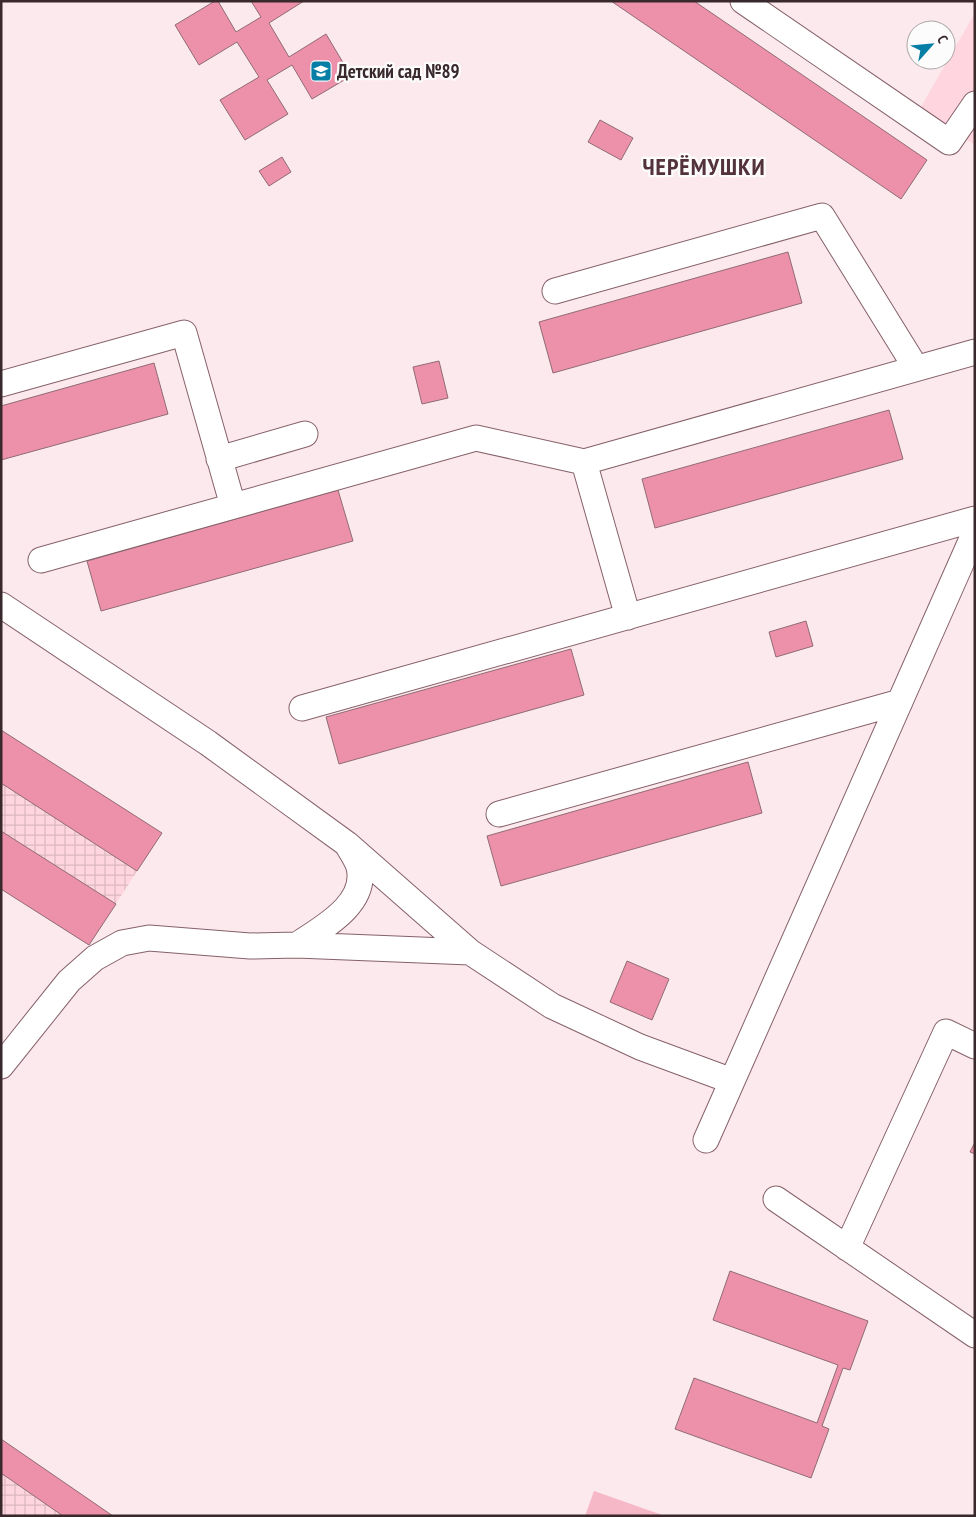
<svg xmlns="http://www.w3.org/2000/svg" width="976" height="1517" font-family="'PT Sans Narrow',sans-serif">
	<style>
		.built { fill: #ffd6df }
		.industrial { fill: url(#industrial-grid) }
		.pitch { fill: #f6b7c7 }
		.building { fill: #ed91aa; stroke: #906b74 }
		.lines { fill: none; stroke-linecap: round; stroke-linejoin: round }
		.minor-casing { stroke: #86616a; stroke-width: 27 }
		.minor { stroke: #fff; stroke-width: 25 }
		.labels { text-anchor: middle; stroke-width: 4.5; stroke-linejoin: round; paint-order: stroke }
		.poi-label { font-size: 19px; font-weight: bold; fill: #39292d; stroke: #fcfcfc; text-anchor: start }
		.district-label { font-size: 24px; font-weight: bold; letter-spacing: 1px; fill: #53323b; stroke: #fcfcfc }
	</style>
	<defs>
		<pattern id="industrial-grid" width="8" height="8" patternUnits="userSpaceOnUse" patternTransform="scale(1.25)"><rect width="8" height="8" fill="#ffd6df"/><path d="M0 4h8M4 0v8" fill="none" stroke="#dbb8c0"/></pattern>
	</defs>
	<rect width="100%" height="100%" fill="#fbe9ed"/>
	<path class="built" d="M975 13V145L919 110Z"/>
	<path class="industrial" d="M1 730 162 833 89 945 1 889Z
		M1 1439 113 1516H1Z"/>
	<path class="pitch" d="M594 1491 665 1516H585Z"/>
	<path class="building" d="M215 1H218L236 32 261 17 251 1H304L269 23 289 57 326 34 351 76 312 99 292 65 267 80 288 114 245 140 220 100 259 77 237 42 199 65 175 25Z
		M611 1H694L927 160 901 199Z
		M600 120 633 138 621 160 588 142Z
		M282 157 291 172 269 186 259 171Z
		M788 252 802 303 553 373 539 322Z
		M439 361 448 398 422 404 413 367Z
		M154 363 168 414 1 460V406Z
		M889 410 903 459 655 528 642 479Z
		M338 490 353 541 101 611 87 561Z
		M806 621 813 646 776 657 769 632Z
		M571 649 584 695 339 764 326 717Z
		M1 730 162 833 137 871 1 783Z
		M748 762 762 813 501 886 487 836Z
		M1 831 116 904 89 945 1 889Z
		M627 961 669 979 652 1020 610 1002Z
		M975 1142V1154L970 1152Z
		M730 1271 868 1321 850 1370 843 1368 822 1426 829 1429 811 1478 675 1429 694 1378 817 1423 838 1365 713 1320Z
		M1 1439 113 1516H63L1 1473Z"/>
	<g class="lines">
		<g class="minor-casing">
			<path id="minor" d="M743 1 949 142 975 104
				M555 291 822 216 916 368
				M1 384 184 333 233 506
				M219 459 305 434
				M584 462 628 617
				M41 560 476 438 584 462 975 352
				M1 605 208 743 347 844 470 952 552 1006 640 1047 732 1081
				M302 708 975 519
				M499 814 900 702
				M297 945C322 928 368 904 359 867 357 860 352 853 348 846
				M1 1066 69 981 95 958 122 943 149 938 250 946 297 945 470 952
				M706 1140 975 532
				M776 1199 975 1335
				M847 1248 946 1032 975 1046"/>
		</g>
		<use href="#minor" class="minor"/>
	</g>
	<defs>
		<g id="school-square" transform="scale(1.125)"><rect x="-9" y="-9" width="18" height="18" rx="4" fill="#067ea5" stroke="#fcfcfc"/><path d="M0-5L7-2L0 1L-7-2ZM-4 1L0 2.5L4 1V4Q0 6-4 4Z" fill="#fff"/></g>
	</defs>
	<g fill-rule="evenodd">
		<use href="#school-square" x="321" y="71"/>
	</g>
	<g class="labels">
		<g class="poi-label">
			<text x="337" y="78">Детский сад №89</text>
		</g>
		<g class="district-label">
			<text x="704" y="175">ЧЕРЁМУШКИ</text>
		</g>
	</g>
	<rect width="976" height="1517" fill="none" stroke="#39292d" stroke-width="5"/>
	<g transform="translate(931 45) rotate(63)"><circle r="24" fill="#fcfcfc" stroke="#aea8a9"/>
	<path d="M0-4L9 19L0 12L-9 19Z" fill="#067ea5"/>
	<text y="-8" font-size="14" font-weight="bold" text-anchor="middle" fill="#39292d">С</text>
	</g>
</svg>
